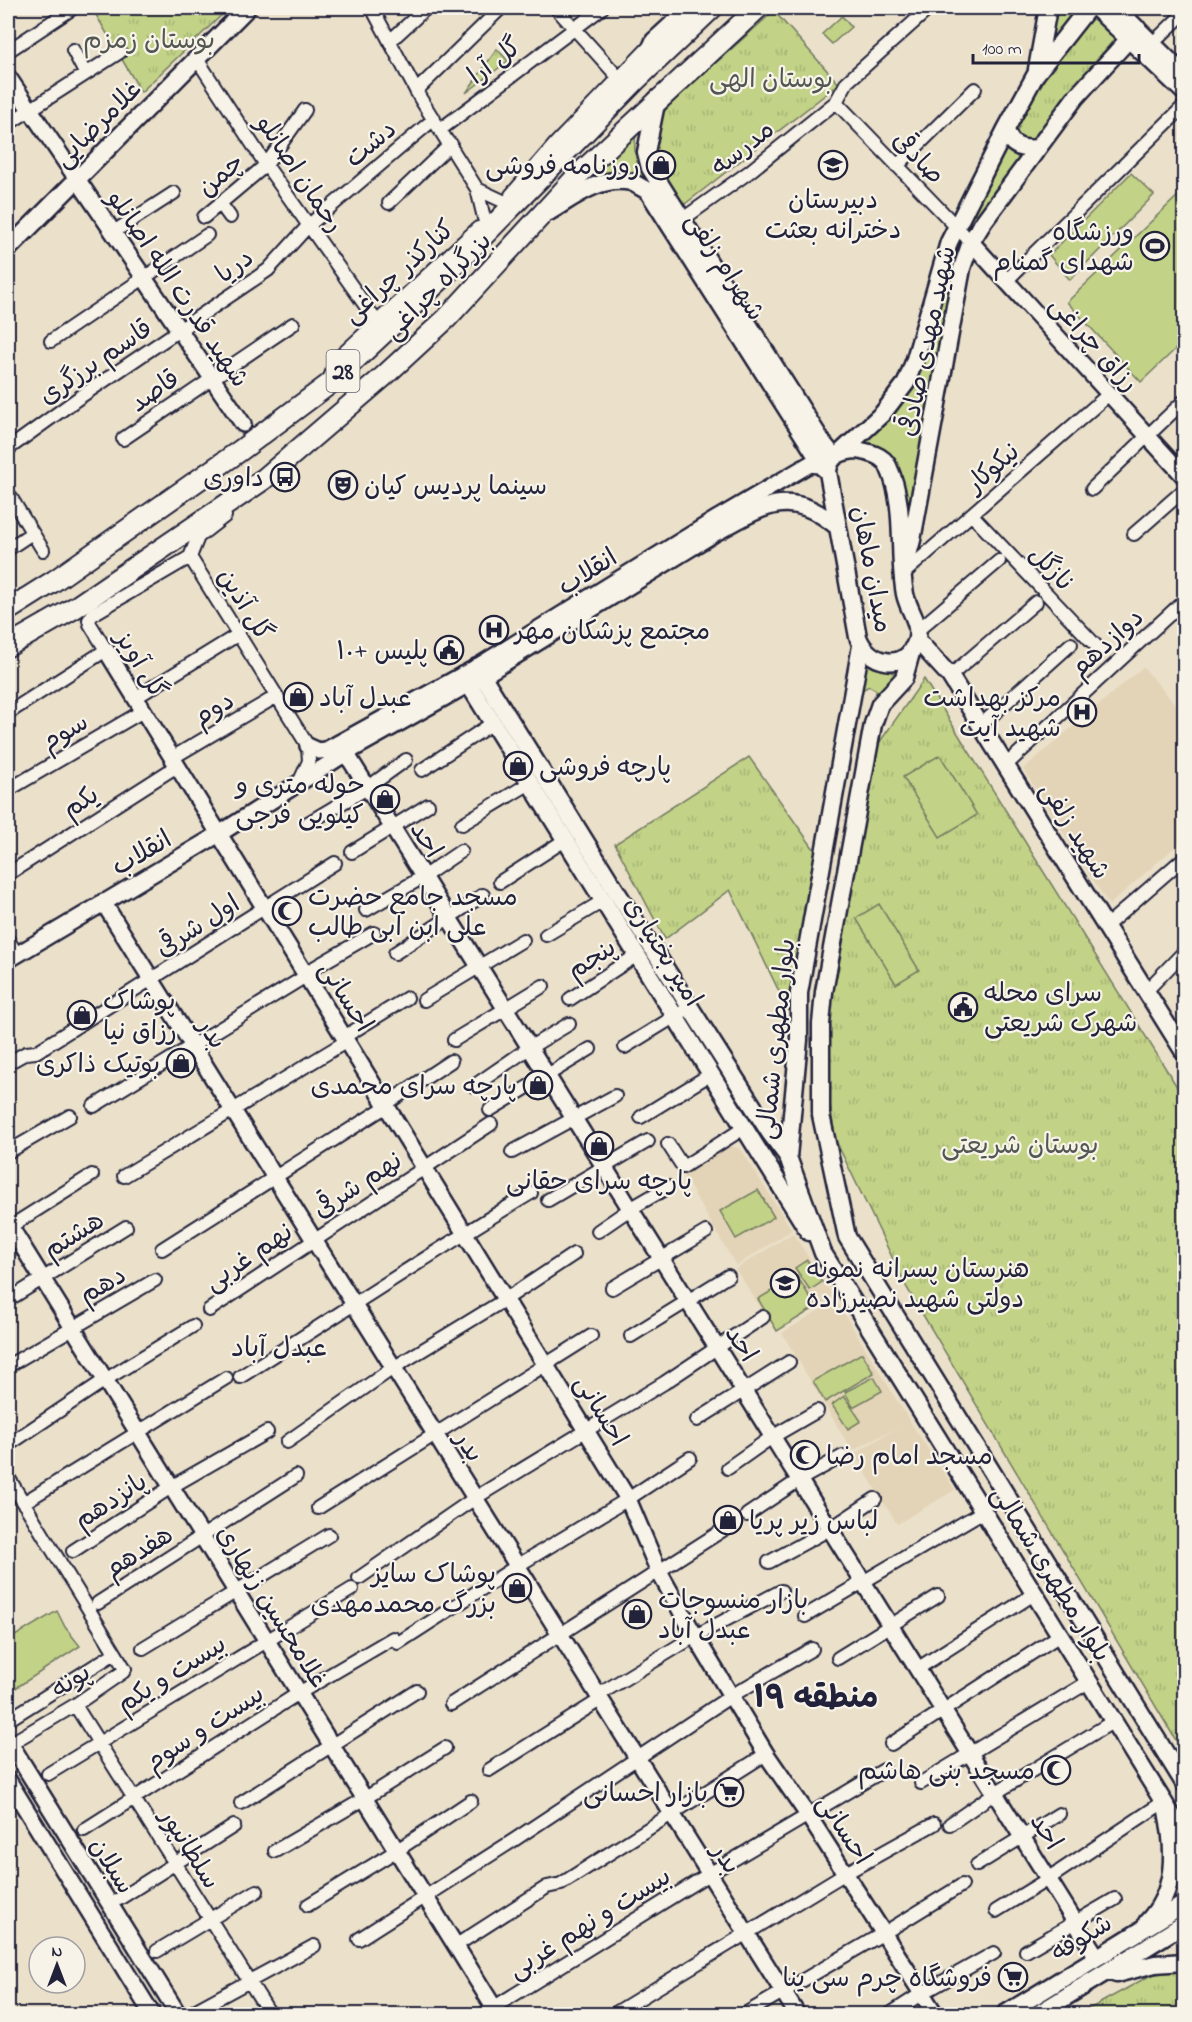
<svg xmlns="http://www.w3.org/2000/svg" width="1192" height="2022" font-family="'Indie Flower','Playpen Sans Arabic',sans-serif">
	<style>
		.built { fill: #e3d4b7 }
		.park { fill: url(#park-tufts); stroke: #727a61; stroke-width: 1.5 }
		.garden { fill: #c2d387; stroke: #727a61; stroke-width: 1.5 }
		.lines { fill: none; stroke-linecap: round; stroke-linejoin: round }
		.minor-casing { stroke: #22223b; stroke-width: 16 }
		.tertiary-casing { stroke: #22223b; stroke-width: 20 }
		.secondary-casing { stroke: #22223b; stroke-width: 21 }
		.trunk-casing { stroke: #22223b; stroke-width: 24 }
		.minor { stroke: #f7f3e8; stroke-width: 12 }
		.tertiary { stroke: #f7f3e8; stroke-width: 15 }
		.secondary { stroke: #f7f3e8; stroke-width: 16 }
		.trunk { stroke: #f7f3e8; stroke-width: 20 }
		.labels { text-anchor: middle; stroke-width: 4.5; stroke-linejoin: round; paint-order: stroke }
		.shield { fill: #f7f3e8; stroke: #62616f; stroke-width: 1.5 }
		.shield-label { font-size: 24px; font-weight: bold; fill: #22223b }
		.park-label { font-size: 26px; fill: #525752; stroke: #f7f3e8 }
		.street-label { font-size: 26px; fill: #22223b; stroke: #f7f3e8 }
		.poi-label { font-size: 26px; fill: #22223b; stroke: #f7f3e8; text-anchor: end }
		.neighbourhood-label { font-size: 27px; fill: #22223b; stroke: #f7f3e8 }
		.district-label { font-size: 32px; font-weight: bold; fill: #22223b; stroke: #f7f3e8 }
	</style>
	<defs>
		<pattern id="park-tufts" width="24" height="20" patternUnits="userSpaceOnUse" patternTransform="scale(1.5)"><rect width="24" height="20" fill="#c2d387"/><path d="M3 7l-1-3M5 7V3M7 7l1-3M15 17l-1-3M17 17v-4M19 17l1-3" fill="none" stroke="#a6b575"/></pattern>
	</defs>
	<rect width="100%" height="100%" fill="#ebe1cb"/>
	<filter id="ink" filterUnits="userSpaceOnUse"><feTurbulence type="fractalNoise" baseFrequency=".0167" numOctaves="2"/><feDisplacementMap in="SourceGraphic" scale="12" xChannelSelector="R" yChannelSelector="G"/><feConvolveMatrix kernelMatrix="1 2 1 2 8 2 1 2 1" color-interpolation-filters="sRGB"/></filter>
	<g filter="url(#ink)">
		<path class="built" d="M1143 667 1184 714V839L1109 905 1023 769Z
			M732 1146 741 1149 792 1230 736 1266 683 1175Z
			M793 1233 834 1297 777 1332 735 1269Z
			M836 1300 909 1420 955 1490 897 1524 854 1454 896 1428 852 1451 782 1333Z"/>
		<path class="park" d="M92 8H229L141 92Z
			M774 11 839 84 676 211 646 159 656 120 683 92Z
			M1092 11 1117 36 1070 92 1035 140 1024 144 1013 131 1029 96Z
			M497 49 508 61 466 93Z
			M924 679 1184 1098V1754L907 1288 835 1139 823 1053 826 1026 879 743Z
			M749 757 816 852 788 1010 730 890 665 939 615 844Z
			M1184 1969V2014H1080L1151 1975Z"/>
		<path class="garden" d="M1054 8H1081L1047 47Z
			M842 16 851 27 832 44 822 34Z
			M637 133C630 153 640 172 650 189L637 184 565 200Z
			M1006 147 1020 159 970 226H967L965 223 986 180Z
			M1131 173 1154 195 1070 280 1049 255Z
			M1184 190V341L1141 382 1067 302Z
			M954 254 957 259 905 537 900 483 860 445 905 390Z
			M866 658C873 668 888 672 899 674L887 683 876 695V690L869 686 862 690Z
			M940 755 977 815 940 837 903 777Z
			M879 904 919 970 896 984 856 918Z
			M758 1190 774 1217 736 1239 720 1211Z
			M807 1260 822 1282 810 1290 795 1268Z
			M797 1276 816 1307 777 1331 758 1299Z
			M862 1353 874 1373 825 1402 813 1381Z
			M874 1377 882 1391 853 1407 845 1392Z
			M844 1396 861 1421 848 1429 832 1405Z
			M57 1611 65 1627 80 1646 8 1693V1640Z"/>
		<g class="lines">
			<g class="minor-casing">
				<path id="minor" d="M372 8 420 98 477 189 485 222
					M556 8 618 77
					M390 41 426 8
					M1152 44 1184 13
					M73 50 85 73
					M8 51 73 8
					M197 59 266 165 377 322
					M416 91 501 8
					M836 102 971 242
					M8 124 120 52
					M441 129 602 8
					M897 166 975 89
					M477 189 505 202
					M511 195 556 143 649 47
					M220 203 230 217
					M389 203 451 144
					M204 217 266 165 305 110
					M683 219 749 172 836 102 847 82 924 13 927 8
					M112 233 174 193
					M1006 281 1184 106
					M51 341 207 235
					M329 381 336 360 478 228
					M123 439 293 324
					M8 449 80 397 268 270 308 226 434 119
					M1092 489 1184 401
					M8 493 43 550
					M972 515 1100 650
					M1134 534 1184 490
					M8 549 32 533
					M190 557 308 746 309 761 299 783
					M190 557 198 537 225 516
					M903 574 1109 394
					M918 630 999 561
					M950 676 1036 602
					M135 698 239 634
					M8 713 106 650 90 624 89 620 93 614 190 557
					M981 725 1071 644
					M172 758 277 696
					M1006 765 1184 601
					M422 770 493 723
					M8 790 143 711
					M308 823 367 788 406 760
					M462 824 530 783
					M352 852 428 805
					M8 874 177 766
					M500 882 565 840
					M366 910 423 877 461 851
					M1106 926 1184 858
					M546 935 603 901
					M8 940 17 954
					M395 953 483 895
					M305 973 374 933
					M1146 991 1184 952
					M570 999 637 955
					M424 1000 523 940
					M344 1037 407 998
					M454 1040 543 986
					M625 1047 682 1012
					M8 1063 26 1053 36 1052 335 863
					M474 1086 529 1048 569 1024
					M386 1104 451 1061
					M94 1106 306 976
					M490 1110 590 1049
					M641 1117 711 1074
					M668 1144 683 1167 744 1128
					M8 1152 70 1116
					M512 1152 615 1096
					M124 1176 347 1041
					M548 1200 648 1141
					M8 1228 92 1175
					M598 1231 630 1209 668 1187
					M162 1249 387 1106
					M612 1288 706 1232
					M8 1300 126 1227
					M209 1310 491 1124
					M631 1336 728 1276
					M8 1366 155 1280
					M240 1377C337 1316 432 1252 531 1193
					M697 1420 789 1362
					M287 1442 393 1368 506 1299 574 1254
					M8 1445 105 1380 193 1326
					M728 1468 772 1437 817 1411
					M8 1477 125 1669 123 1672 75 1705 8 1745
					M23 1503 226 1378
					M318 1508 591 1336
					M747 1515 799 1480 843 1456
					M73 1551 171 1487 267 1432
					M769 1562 830 1529 875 1499
					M359 1578 475 1498 664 1383 763 1317
					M98 1603 296 1476
					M805 1616 982 1512
					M398 1643 517 1566 628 1499 690 1458
					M143 1648 329 1535
					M838 1658 938 1596
					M917 1669 1034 1594
					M598 1695 695 1636 781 1591
					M451 1704 734 1523
					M75 1705 270 2014
					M8 1720 115 1653
					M891 1744 1060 1635
					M489 1770 600 1700
					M48 1774 352 1589
					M921 1783 1090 1681
					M241 1803 417 1691
					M950 1824 995 1793 1114 1721
					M84 1830 299 1693 393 1638
					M275 1851 364 1799 445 1748
					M977 1865 1059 1814
					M119 1899 234 1826
					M308 1905 396 1851 471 1801
					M996 1911 1048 1879 1165 1801
					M359 1939 514 1840 731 1696 812 1649
					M455 1946 547 1887 561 1884 766 1754
					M157 1951 257 1891
					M1026 1951 1115 1899
					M196 2010 314 1946
					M483 2014 709 1874 884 1770
					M614 2014 844 1874 934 1824
					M745 2014 884 1933 962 1885
					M890 2014 921 1994 994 1953"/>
			</g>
			<g class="tertiary-casing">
				<path id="tertiary" d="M8 77 243 424
					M971 242 1184 476
					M106 650 628 1499 659 1572 695 1636 766 1754 808 1815 935 2014
					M308 746 319 751 326 750 477 667 718 518 810 464 819 465 828 472
					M346 753 1097 1957
					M103 902 797 2014
					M8 960 219 834 346 753 483 676 720 530
					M8 1223 498 2014
					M8 1740 178 2014
					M8 1780 152 2014"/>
			</g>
			<g class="secondary-casing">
				<path id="secondary" d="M1096 8 1184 92
					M1116 8 1184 75
					M1037 69 1048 8
					M639 75 654 41 690 8
					M657 99 646 152 650 168 823 443 834 457
					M1006 129C1010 147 1022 150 1038 148
					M549 212C573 198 600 175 631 182 636 184 642 188 648 191L814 452 829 464
					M8 249 247 8
					M857 450C868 452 883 455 888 466 907 506 897 552 905 594 908 610 922 624 916 642 905 672 868 665 858 637L828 472C829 455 842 451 857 450Z
					M839 454 883 413 906 383 915 359 949 242 1006 129 1036 74 1088 8
					M720 530C768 503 791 489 838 527
					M903 574 912 540 962 268 971 242 984 221 1075 98 1138 29
					M917 640 950 676 1184 1052
					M861 646 799 993V1040L788 1157 823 1253 1184 1835
					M912 649 904 678 880 704 873 724 824 992 821 1024V1115L847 1237 1184 1783
					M477 667 618 894 770 1133 788 1157
					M463 675 809 1232
					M1147 1922C1177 1891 1175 1851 1167 1811
					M1116 1974 1155 1964 1184 1962
					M1005 2014 1184 1904
					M1038 2014 1184 1924"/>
			</g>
			<g class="trunk-casing">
				<path id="trunk" d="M8 610 54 581 241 450 328 385 440 280 636 80 712 8
					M8 646 76 607 264 479 383 377 447 318 578 175 758 8"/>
			</g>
			<use href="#minor" class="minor"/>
			<use href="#tertiary" class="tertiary"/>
			<use href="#secondary" class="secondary"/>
			<use href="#trunk" class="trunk"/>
		</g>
	</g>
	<defs>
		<g id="shop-ring" transform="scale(1.5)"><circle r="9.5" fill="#f7f3e8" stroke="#22223b" stroke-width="1.5"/><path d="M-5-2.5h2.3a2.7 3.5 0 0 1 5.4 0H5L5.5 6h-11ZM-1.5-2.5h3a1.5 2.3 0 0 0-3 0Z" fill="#22223b"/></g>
		<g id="school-ring" transform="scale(1.5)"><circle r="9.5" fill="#f7f3e8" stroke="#22223b" stroke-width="1.5"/><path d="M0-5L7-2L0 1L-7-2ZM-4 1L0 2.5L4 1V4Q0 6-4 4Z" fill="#22223b"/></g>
		<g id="stadium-ring" transform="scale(1.5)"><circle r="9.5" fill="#f7f3e8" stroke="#22223b" stroke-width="1.5"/><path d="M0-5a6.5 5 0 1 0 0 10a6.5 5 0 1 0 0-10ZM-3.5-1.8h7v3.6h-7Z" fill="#22223b"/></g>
		<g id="bus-ring" transform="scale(1.5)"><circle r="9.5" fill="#f7f3e8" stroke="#22223b" stroke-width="1.5"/><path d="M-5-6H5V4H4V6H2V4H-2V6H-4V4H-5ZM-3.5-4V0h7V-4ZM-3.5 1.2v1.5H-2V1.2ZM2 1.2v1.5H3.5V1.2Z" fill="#22223b"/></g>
		<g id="theatre-ring" transform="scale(1.5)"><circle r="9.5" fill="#f7f3e8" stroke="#22223b" stroke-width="1.5"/><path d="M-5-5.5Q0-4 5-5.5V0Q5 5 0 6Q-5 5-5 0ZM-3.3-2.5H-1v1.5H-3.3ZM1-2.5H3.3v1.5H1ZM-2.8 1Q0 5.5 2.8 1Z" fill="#22223b"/></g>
		<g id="hospital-ring" transform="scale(1.5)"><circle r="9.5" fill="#f7f3e8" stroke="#22223b" stroke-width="1.5"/><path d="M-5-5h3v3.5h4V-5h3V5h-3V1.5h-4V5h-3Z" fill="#22223b"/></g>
		<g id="civic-ring" transform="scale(1.5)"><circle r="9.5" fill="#f7f3e8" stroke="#22223b" stroke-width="1.5"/><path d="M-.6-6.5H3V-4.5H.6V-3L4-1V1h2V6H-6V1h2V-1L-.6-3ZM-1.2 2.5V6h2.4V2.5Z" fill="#22223b"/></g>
		<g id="mosque-ring" transform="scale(1.5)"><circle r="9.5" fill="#f7f3e8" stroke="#22223b" stroke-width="1.5"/><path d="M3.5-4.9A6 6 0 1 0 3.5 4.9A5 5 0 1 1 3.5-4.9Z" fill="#22223b"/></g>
		<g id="supermarket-ring" transform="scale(1.5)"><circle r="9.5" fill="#f7f3e8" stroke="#22223b" stroke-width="1.5"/><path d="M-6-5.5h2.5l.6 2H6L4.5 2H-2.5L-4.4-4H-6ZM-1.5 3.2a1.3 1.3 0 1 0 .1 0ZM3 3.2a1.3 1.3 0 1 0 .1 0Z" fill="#22223b"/></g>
	</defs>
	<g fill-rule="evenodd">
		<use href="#shop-ring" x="661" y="165"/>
		<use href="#school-ring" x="833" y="165"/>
		<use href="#stadium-ring" x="1155" y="246"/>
		<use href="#bus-ring" x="285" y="477"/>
		<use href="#theatre-ring" x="343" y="485"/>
		<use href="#hospital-ring" x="494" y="630"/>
		<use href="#civic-ring" x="449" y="650"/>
		<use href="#shop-ring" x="298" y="697"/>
		<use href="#hospital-ring" x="1082" y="712"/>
		<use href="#shop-ring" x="518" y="766"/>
		<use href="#shop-ring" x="385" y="799"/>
		<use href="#mosque-ring" x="287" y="911"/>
		<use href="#civic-ring" x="963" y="1007"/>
		<use href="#shop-ring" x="82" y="1015"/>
		<use href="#shop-ring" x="181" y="1063"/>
		<use href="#shop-ring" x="538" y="1085"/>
		<use href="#shop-ring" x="599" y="1146"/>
		<use href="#school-ring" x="785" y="1283"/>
		<use href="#mosque-ring" x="805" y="1455"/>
		<use href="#shop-ring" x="728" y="1520"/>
		<use href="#shop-ring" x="517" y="1588"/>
		<use href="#shop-ring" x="637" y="1614"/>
		<use href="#mosque-ring" x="1056" y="1770"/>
		<use href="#supermarket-ring" x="729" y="1792"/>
		<use href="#supermarket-ring" x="1013" y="1977"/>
	</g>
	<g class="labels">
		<rect class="shield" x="326.5" y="350" width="33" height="42" rx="4.5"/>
		<g class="shield-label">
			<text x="343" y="379">28</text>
		</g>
		<g class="park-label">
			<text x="149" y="48">بوستان زمزم</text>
			<text x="771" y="87">بوستان الهی</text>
			<text x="1020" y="1153">بوستان شریعتی</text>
		</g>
		<g class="street-label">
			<text transform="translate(494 60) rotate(-37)" y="9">گل آرا</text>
			<text transform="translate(97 123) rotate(-45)" y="9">غلامرضایی</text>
			<text transform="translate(370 143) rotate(-40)" y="9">دشت</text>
			<text transform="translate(742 147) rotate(-38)" y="9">مدرسه</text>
			<text transform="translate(919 157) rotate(46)" y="9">صادقی</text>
			<text transform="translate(301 173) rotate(56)" y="9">رحمان اصانلو</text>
			<text transform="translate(220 174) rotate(-40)" y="9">چمن</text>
			<text transform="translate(234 265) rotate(-36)" y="9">دریا</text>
			<text transform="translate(726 266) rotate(57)" y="9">شهرام زلفی</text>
			<text transform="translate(398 271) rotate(-42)" y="9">کنارکذر چراغی</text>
			<text transform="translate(437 285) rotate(-45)" y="9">بزرگراه چراغی</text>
			<text transform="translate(179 288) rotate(56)" y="9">شهید قدرت الله اصانلو</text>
			<text transform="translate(926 341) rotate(-78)" y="9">شهید مهدی صادقی</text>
			<text transform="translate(1095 343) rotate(48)" y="9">رزاق چراغی</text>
			<text transform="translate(95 361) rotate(-34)" y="9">قاسم برزگری</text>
			<text transform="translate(154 390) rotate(-35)" y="9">قاصد</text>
			<text transform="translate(992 467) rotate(-41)" y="9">نیکوکار</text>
			<text transform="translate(1052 567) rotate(47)" y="9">نازگل</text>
			<text transform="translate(873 569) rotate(79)" y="9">میدان ماهان</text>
			<text transform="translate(587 571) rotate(-32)" y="9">انقلاب</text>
			<text transform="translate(246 604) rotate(58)" y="9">گل آذین</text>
			<text transform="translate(1106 642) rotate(-42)" y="9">دوازدهم</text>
			<text transform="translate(142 664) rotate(58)" y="9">گل آویز</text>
			<text transform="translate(213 708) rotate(-31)" y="9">دوم</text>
			<text transform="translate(64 731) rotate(-30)" y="9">سوم</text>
			<text transform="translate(80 801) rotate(-32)" y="9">یکم</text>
			<text transform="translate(1076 830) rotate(58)" y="9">شهید زلفی</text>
			<text transform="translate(427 839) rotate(58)" y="9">احد</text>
			<text transform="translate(141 852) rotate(-30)" y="9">انقلاب</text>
			<text transform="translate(197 925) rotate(-32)" y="9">اول شرقی</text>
			<text transform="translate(664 951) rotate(58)" y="9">امیر بختیاری</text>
			<text transform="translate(591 958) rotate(-33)" y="9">پنجم</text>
			<text transform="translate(347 996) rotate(58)" y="9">احسانی</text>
			<text transform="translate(213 1033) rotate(58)" y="9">بدر</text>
			<text transform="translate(775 1039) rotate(-84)" y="9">بلوار مطهری شمالی</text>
			<text transform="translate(357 1184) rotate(-33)" y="9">نهم شرقی</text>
			<text transform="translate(73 1234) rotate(-32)" y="9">هشتم</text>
			<text transform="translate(248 1256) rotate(-34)" y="9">نهم غربی</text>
			<text transform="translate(102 1284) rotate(-30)" y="9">دهم</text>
			<text transform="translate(742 1343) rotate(58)" y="9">احد</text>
			<text transform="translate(602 1410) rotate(59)" y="9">احسانی</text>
			<text transform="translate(470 1446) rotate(58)" y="9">بدر</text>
			<text transform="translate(110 1500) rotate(-33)" y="9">پانزدهم</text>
			<text transform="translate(138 1551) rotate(-32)" y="9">هفدهم</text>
			<text transform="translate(1052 1573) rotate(58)" y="9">بلوار مطهری شمالی</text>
			<text transform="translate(273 1606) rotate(58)" y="9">غلامحسین زنهاری</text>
			<text transform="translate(171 1673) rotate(-32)" y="9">بیست و یکم</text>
			<text transform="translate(70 1680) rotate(-33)" y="9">پونه</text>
			<text transform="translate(204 1727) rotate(-33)" y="9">بیست و سوم</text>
			<text transform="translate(845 1829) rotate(57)" y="9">احسانی</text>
			<text transform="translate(1047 1831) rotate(58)" y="9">احد</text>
			<text transform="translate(191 1848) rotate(58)" y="9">سلطانپور</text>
			<text transform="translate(727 1858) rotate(58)" y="9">بدر</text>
			<text transform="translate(113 1865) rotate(58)" y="9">سبلان</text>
			<text transform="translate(589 1922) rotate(-32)" y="9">بیست و نهم غربی</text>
			<text transform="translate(1081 1937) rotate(-32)" y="9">شکوفه</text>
		</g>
		<g class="poi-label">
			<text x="640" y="174">روزنامه فروشی</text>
			<text x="833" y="208" text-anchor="middle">دبیرستان<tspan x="833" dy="30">دخترانه بعثت</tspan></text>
			<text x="1134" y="240">ورزشگاه<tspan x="1134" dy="30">شهدای گمنام</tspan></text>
			<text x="264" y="486">داوری</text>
			<text x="364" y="494" text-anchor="start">سینما پردیس کیان</text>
			<text x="515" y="639" text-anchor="start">مجتمع پزشکان مهر</text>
			<text x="428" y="659">پلیس +۱۰</text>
			<text x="319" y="706" text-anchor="start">عبدل آباد</text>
			<text x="1061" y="706">مرکز بهداشت<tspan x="1061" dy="30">شهید آیت</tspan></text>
			<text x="539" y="775" text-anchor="start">پارچه فروشی</text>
			<text x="364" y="793">حوله متری و<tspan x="364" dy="30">کیلویی فرجی</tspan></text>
			<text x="308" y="905" text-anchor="start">مسجد جامع حضرت<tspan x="308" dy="30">علی ابن ابی طالب</tspan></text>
			<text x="984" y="1001" text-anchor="start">سرای محله<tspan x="984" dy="30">شهرک شریعتی</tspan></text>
			<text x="103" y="1009" text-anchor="start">پوشاک<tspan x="103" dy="30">رزاق نیا</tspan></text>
			<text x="160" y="1072">بوتیک ذاکری</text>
			<text x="517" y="1094">پارچه سرای محمدی</text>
			<text x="599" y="1189" text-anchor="middle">پارچه سرای حقانی</text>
			<text x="806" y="1277" text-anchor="start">هنرستان پسرانه نمونه<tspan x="806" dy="30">دولتی شهید نصیرزاده</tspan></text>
			<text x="826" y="1464" text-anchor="start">مسجد امام رضا</text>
			<text x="749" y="1529" text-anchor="start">لباس زیر پریا</text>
			<text x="496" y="1582">پوشاک سایز<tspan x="496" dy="30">بزرگ محمدمهدی</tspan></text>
			<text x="658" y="1608" text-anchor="start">بازار منسوجات<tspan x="658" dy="30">عبدل آباد</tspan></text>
			<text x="1035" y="1779">مسجد بنی هاشم</text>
			<text x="708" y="1801">بازار احسانی</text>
			<text x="992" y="1986">فروشگاه چرم سی ینا</text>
		</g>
		<g class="neighbourhood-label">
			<text x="279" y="1356">عبدل آباد</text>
		</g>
		<g class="district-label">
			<text x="816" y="1707">منطقه ۱۹</text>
		</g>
	</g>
	<rect width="1192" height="2022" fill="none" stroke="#f7f3e8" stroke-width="30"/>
	<rect x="15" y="15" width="1162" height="1992" fill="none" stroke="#22223b" stroke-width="2" filter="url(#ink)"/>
	<g transform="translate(57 1965)"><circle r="28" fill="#f7f3e8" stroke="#a29fa3" stroke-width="1.5"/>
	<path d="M0-4.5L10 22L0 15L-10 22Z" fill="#22223b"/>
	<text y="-9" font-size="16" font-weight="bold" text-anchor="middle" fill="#22223b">N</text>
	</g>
	<path d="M973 54v9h166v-9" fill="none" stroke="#22223b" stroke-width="3"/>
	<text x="982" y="54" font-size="18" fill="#22223b" stroke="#f7f3e8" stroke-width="4.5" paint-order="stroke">100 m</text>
</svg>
